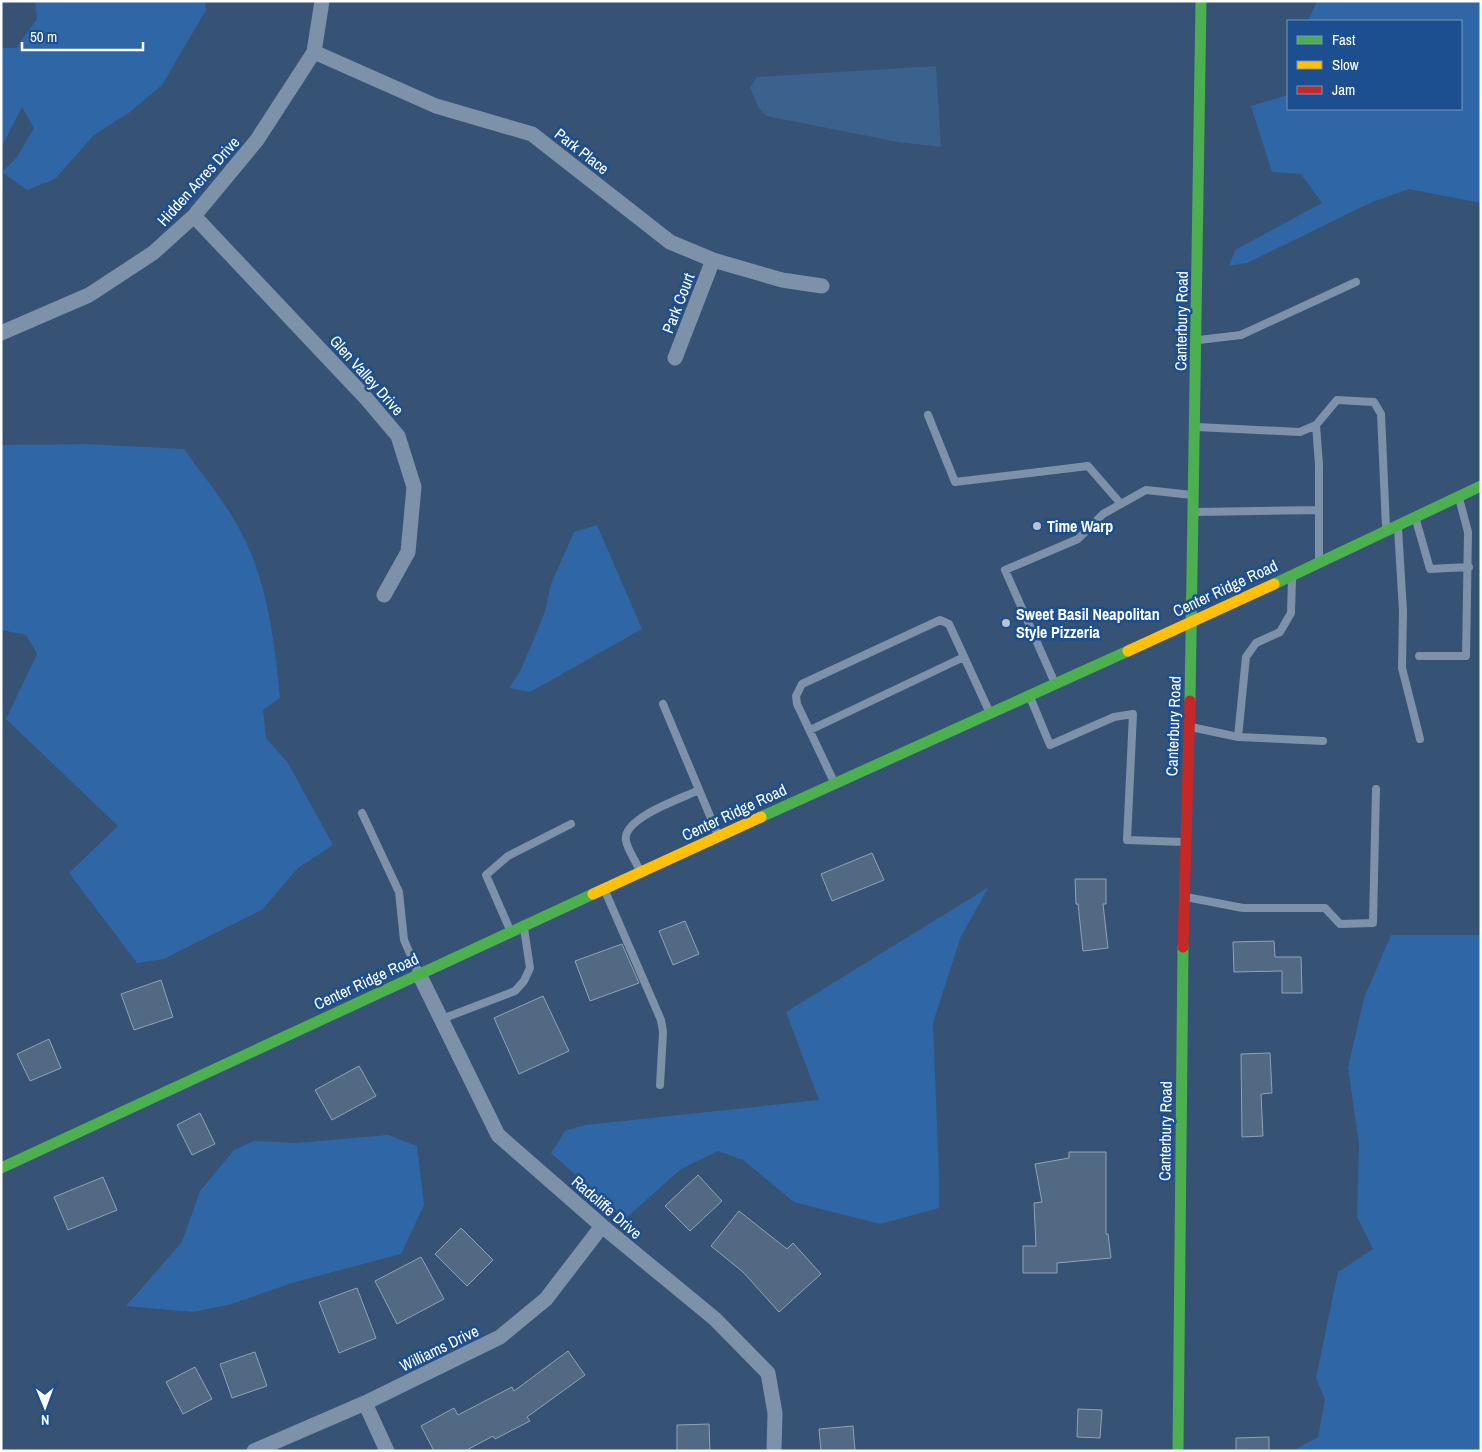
<svg xmlns="http://www.w3.org/2000/svg" width="1482" height="1452" font-family="'Archivo Narrow',sans-serif">
	<style>
		.green { fill: #2f66a5 }
		.water { fill: #3b618d }
		.building { fill: #526984; stroke: #92a2b6 }
		.lines { fill: none; stroke-linecap: round; stroke-linejoin: round }
		.lane { stroke: #7d92a8; stroke-width: 8 }
		.street { stroke: #7d92a8; stroke-width: 15 }
		.fast { stroke: #4caf50; stroke-width: 11 }
		.slow { stroke: #ffc107; stroke-width: 11 }
		.jam { stroke: #c62828; stroke-width: 11 }
		.poi-dot { fill: #b9c2ce; stroke: #1b4f8f; stroke-width: 2 }
		.labels { text-anchor: middle; stroke-width: 5; stroke-linejoin: round; paint-order: stroke }
		.street-label { font-size: 16px; fill: #fff; stroke: #1b4f8f }
		.poi-label { font-size: 16px; font-weight: bold; fill: #fff; stroke: #1b4f8f; text-anchor: start }
	</style>
	<rect width="100%" height="100%" fill="#365274"/>
	<path class="green" d="M35 1H205L206 10 162 85 130 112 94 135 55 179 27 190 2 172 17 157 34 128 22 107 1 148V48H16L37 19Z
		M1317 1H1481V203L1409 189 1370 203 1247 263 1229 266 1235 250 1322 203 1301 174 1272 172 1251 106 1288 95V109H1461V21H1308Z
		M87 444 184 449C201 473 220 496 235 521 267 575 274 637 280 698L263 710 266 738 288 763 333 845 298 868 262 910 164 959 137 963 69 873 118 826 6 719 37 654 26 635 1 630V445Z
		M597 525 642 629 530 692 509 688 520 672 536 634 545 611 551 584 574 532Z
		M989 887 961 936 933 1023 939 1177V1208L880 1224 794 1202 743 1160 718 1151 681 1169 625 1219 551 1153 565 1131 585 1125 819 1100 786 1012Z
		M1391 935H1481V1451H1293L1318 1437 1325 1400 1316 1378 1338 1272 1373 1249 1357 1217 1359 1144 1348 1068 1364 998Z
		M388 1135 417 1146 424 1205 401 1254 295 1282 232 1304 193 1312 126 1306 182 1242 200 1191 234 1150 254 1141 295 1143Z"/>
	<path class="water" d="M936 66 941 147 898 142 766 116 758 107 750 87 757 77Z"/>
	<path class="building" d="M872 853 884 880 832 901 821 874Z
		M1075 879H1106V904H1103L1108 948 1083 951 1078 904H1076Z
		M685 921 699 954 673 965 659 931Z
		M1274 941 1275 957H1301L1302 993H1282V971L1234 972 1233 942Z
		M622 944 639 983 590 1001 575 961Z
		M161 980 173 1017 134 1030 121 994Z
		M543 996 569 1051 519 1074 494 1018Z
		M49 1039 61 1068 30 1081 17 1054Z
		M1270 1053 1272 1093 1261 1094 1263 1136 1242 1137 1241 1054Z
		M359 1066 376 1096 332 1120 315 1090Z
		M200 1113 215 1144 192 1155 177 1125Z
		M1069 1152H1106V1234H1108L1111 1258 1057 1263V1273H1023V1246H1036L1034 1203 1042 1202 1035 1164 1069 1158Z
		M698 1175 722 1201 690 1231 665 1206Z
		M103 1177 117 1210 68 1230 54 1197Z
		M739 1211 787 1249 793 1243 821 1274 779 1312 743 1272 711 1246Z
		M461 1228 493 1260 467 1286 435 1254Z
		M421 1257 444 1299 397 1324 375 1281Z
		M357 1288 376 1338 339 1353 319 1302Z
		M568 1351 585 1375 527 1417 530 1421 495 1439 493 1436 465 1451H434L421 1426 454 1408 458 1415 512 1387 514 1391Z
		M255 1352 267 1386 232 1398 220 1364Z
		M195 1367 212 1399 183 1414 166 1382Z
		M1078 1409 1102 1410 1100 1438 1077 1437Z
		M709 1424 710 1451H677V1425Z
		M853 1426 855 1451H821L819 1429Z
		M1269 1437V1451H1236V1438Z"/>
	<g class="lines">
		<path class="lane" d="M1199 340 1241 335 1356 282
			M928 415 955 482 1088 466 1121 504
			M1316 425 1319 465V558
			M1197 427 1300 432 1316 425 1337 400 1374 402 1381 414 1386 527
			M1196 512 1319 510
			M1416 520 1430 569 1469 567
			M1398 528 1403 611 1402 668 1420 739
			M1419 656H1466L1468 532 1459 498
			M1054 681 1005 570 1078 539 1103 514 1146 490 1192 495
			M1030 697 1050 745 1114 717 1133 714 1127 840 1184 842
			M663 704 718 835
			M1191 727 1238 737 1323 741
			M810 730 964 657
			M1238 737 1246 657 1256 643 1280 632 1291 613 1292 579
			M834 782 797 704 796 696 802 684 940 620 949 624 989 711
			M362 813 399 892 404 940 418 972
			M639 869C635 860 628 850 626 841 621 818 683 798 699 790
			M605 891 661 1020 663 1032 660 1085
			M1186 897 1243 908H1325L1340 924 1373 923 1376 789
			M510 930 486 875 508 856 571 824
			M442 1019 515 991 524 981 530 968 524 928"/>
		<path class="street" d="M314 52 436 106 532 134 670 242 713 260 782 280 822 286
			M194 216 365 397 398 436 414 487 408 552 384 595
			M1 333 89 295 153 253 194 216 257 140 314 52 322 1
			M675 358 713 260
			M419 974 498 1135 602 1226 715 1319 768 1373 775 1413 774 1451
			M365 1403 387 1451
			M254 1451 365 1403 500 1337 546 1299 602 1226"/>
		<path class="fast" d="M1274 584 1481 486
			M1190 701 1201 1
			M761 817 1128 651
			M1 1168 593 894
			M1178 1451 1183 947"/>
		<path class="slow" d="M1128 651 1274 584
			M593 894 761 817"/>
		<path class="jam" d="M1183 947 1190 701"/>
	</g>
	<g class="poi-dot">
		<circle cx="1037" cy="526" r="5"/>
		<circle cx="1006" cy="623" r="5"/>
	</g>
	<g class="labels">
		<g class="street-label">
			<text transform="translate(582 151) rotate(38)" y="6">Park Place</text>
			<text transform="translate(198 181) rotate(-48)" y="6">Hidden Acres Drive</text>
			<text transform="translate(678 303) rotate(-69)" y="6">Park Court</text>
			<text transform="translate(1181 321) rotate(-89)" y="6">Canterbury Road</text>
			<text transform="translate(367 375) rotate(48)" y="6">Glen Valley Drive</text>
			<text transform="translate(1225 588) rotate(-25)" y="6">Center Ridge Road</text>
			<text transform="translate(1173 726) rotate(-88)" y="6">Canterbury Road</text>
			<text transform="translate(734 812) rotate(-25)" y="6">Center Ridge Road</text>
			<text transform="translate(366 981) rotate(-25)" y="6">Center Ridge Road</text>
			<text transform="translate(1165 1131) rotate(-89)" y="6">Canterbury Road</text>
			<text transform="translate(607 1207) rotate(41)" y="6">Radcliffe Drive</text>
			<text transform="translate(439 1348) rotate(-26)" y="6">Williams Drive</text>
		</g>
		<g class="poi-label">
			<text x="1047" y="532">Time Warp</text>
			<text x="1016" y="620">Sweet Basil Neapolitan<tspan x="1016" dy="18">Style Pizzeria</tspan></text>
		</g>
	</g>
	<rect width="1482" height="1452" fill="none" stroke="#ffffff" stroke-width="5"/>
	<rect x="1287" y="20" width="175" height="90" fill="#1b4f8f" stroke="#7695bc"/>
	<rect x="1297" y="36" width="25" height="8" fill="#4caf50" stroke="#7695bc"/>
	<text x="1332" y="45" font-size="15" fill="#ffffff">Fast</text>
	<rect x="1297" y="61" width="25" height="8" fill="#ffc107" stroke="#7695bc"/>
	<text x="1332" y="70" font-size="15" fill="#ffffff">Slow</text>
	<rect x="1297" y="86" width="25" height="8" fill="#c62828" stroke="#7695bc"/>
	<text x="1332" y="95" font-size="15" fill="#ffffff">Jam</text>
	<g transform="translate(45 1407) rotate(179)" stroke="#1b4f8f" stroke-width="4" paint-order="stroke">
	<path d="M0-4L9 19L0 12L-9 19Z" fill="#ffffff"/>
	<text y="-8" font-size="14" font-weight="bold" text-anchor="middle" fill="#ffffff">N</text>
	</g>
	<path d="M22 42v8h121v-8" fill="none" stroke="#ffffff" stroke-width="2.5"/>
	<text x="30" y="42" font-size="15" fill="#ffffff" stroke="#1b4f8f" stroke-width="4" paint-order="stroke">50 m</text>
</svg>
